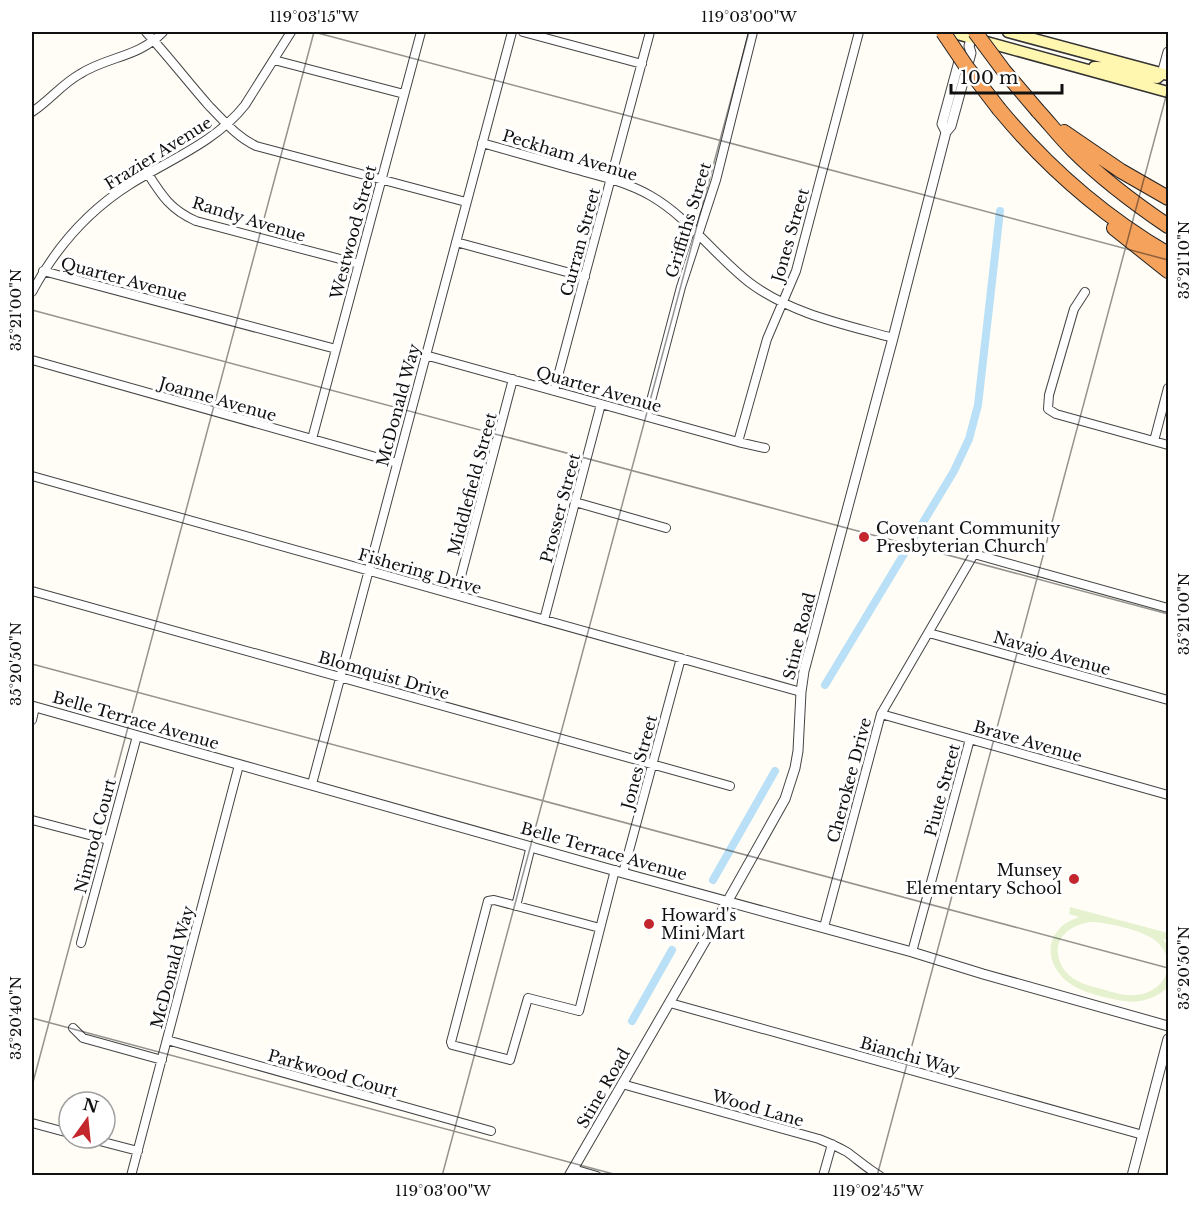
<svg xmlns="http://www.w3.org/2000/svg" width="1200" height="1207" font-family="'Libre Baskerville',serif">
	<style>
		.pitch { fill: #e6f2cf; fill-rule: evenodd }
		.lines { fill: none; stroke-linecap: round; stroke-linejoin: round }
		.canal { stroke: #b9e0f7; stroke-width: 8 }
		.minor-casing { stroke: #444; stroke-width: 10 }
		.tertiary-casing { stroke: #444; stroke-width: 11 }
		.secondary-casing { stroke: #333; stroke-width: 13 }
		.motorway-casing { stroke: #222; stroke-width: 16 }
		.minor { stroke: #fff; stroke-width: 8 }
		.tertiary { stroke: #fff; stroke-width: 9 }
		.secondary { stroke: #fff6b0; stroke-width: 10 }
		.motorway { stroke: #f5a25d; stroke-width: 14 }
		.motorway-bridge-casing { stroke: #222; stroke-width: 16; stroke-linecap: butt }
		.motorway-bridge { stroke: #f5a25d; stroke-width: 14 }
		.ticks { fill: none; stroke: #111; stroke-width: 1.5; stroke-opacity: 0.45 }
		.poi-dot { fill: #c4262e; stroke: #fff; stroke-width: 2 }
		.labels { text-anchor: middle; stroke-width: 6; stroke-linejoin: round; paint-order: stroke }
		.street-label { font-size: 16px; fill: #111; stroke: #fff }
		.poi-label { font-size: 16px; fill: #111; stroke: #fff; text-anchor: start }
		.neatline { fill: none; stroke: #111; stroke-width: 2 }
		.ticks-label { font-size: 15px; text-anchor: middle; fill: #111 }
	</style>
	<rect width="100%" height="100%" fill="#fffdf5"/>
	<path class="pitch" d="M1070 907 1168 933V940L1163 939 1168 946V987C1157 997 1146 1001 1131 1002 1114 1000 1086 994 1072 985 1053 973 1042 948 1059 929 1064 923 1072 920 1079 917L1069 914ZM1090 922C1106 922 1143 930 1156 941 1180 962 1165 994 1134 995 1122 996 1109 991 1098 988 1081 984 1064 977 1059 959 1053 937 1071 925 1090 922Z"/>
	<g class="lines">
		<path class="canal" d="M825 685 954 471 969 439 978 405 1000 211
			M713 880 775 771
			M632 1021 672 950"/>
		<g class="minor-casing">
			<path id="minor" d="M146 32C168 56 188 82 210 107 225 122 237 137 256 146L466 202
				M523 32 642 64
				M274 60 404 94
				M32 112C49 101 62 84 80 74 108 56 138 58 163 32
				M482 143C513 152 543 160 574 169 600 176 627 182 651 196 689 218 715 256 750 283 792 314 843 324 893 338
				M148 174C162 196 171 210 196 221L359 264
				M456 242 585 277
				M43 271 336 349
				M32 292C55 249 88 211 129 185 169 160 216 142 245 105L291 32
				M1085 292 1074 309 1049 395 1048 409 1056 414 1168 445
				M425 355 738 442 765 448
				M32 360 397 463
				M554 391 650 32
				M647 416 681 287 716 180 753 32
				M312 439 421 32
				M1154 441 1168 388
				M738 442 767 339 796 271 859 32
				M32 476 801 692
				M575 502 666 528
				M32 591 730 786
				M456 595 513 379
				M544 620 601 404
				M929 633 1168 700
				M881 714 1168 795
				M32 720 35 707
				M312 784 512 32
				M32 820 108 840
				M623 873 681 658
				M516 906 531 846
				M824 927 881 714 974 554 1168 608
				M600 928 494 900 488 901 451 1042 452 1045 510 1060 528 998 579 1011 615 870
				M81 943 137 736
				M912 952 970 739
				M670 1003 1143 1135
				M73 1028 83 1038 162 1060
				M167 1040 491 1131
				M622 1084 819 1139C829 1143 838 1147 847 1152 858 1160 868 1169 880 1176
				M32 1123 69 1133
				M88 1138 138 1151
				M573 1169 597 1176
				M131 1176 239 765
				M823 1176 832 1144"/>
		</g>
		<g class="tertiary-casing">
			<path id="tertiary" d="M1162 74 1168 52
				M946 132 942 124 961 54
				M32 706 623 873 912 952 983 974 1168 1026
				M569 1176 708 936 785 799 795 768 798 751 801 692 804 671 893 338 946 132 951 126 971 53 969 46 973 32
				M1132 1176 1168 1039"/>
		</g>
		<g class="secondary-casing">
			<path id="secondary" d="M950 32 1168 92
				M1008 32 1168 75
				M1094 67C1116 66 1136 78 1157 78L1162 74"/>
		</g>
		<g class="motorway-casing">
			<path id="motorway" d="M999 109C1047 167 1103 216 1168 254
				M1038 111C1050 124 1060 137 1073 150 1102 179 1134 203 1168 226
				M1064 132 1121 171 1168 198
				M1114 228 1168 271"/>
		</g>
		<use href="#minor" class="minor"/>
		<use href="#tertiary" class="tertiary"/>
		<use href="#secondary" class="secondary"/>
		<use href="#motorway" class="motorway"/>
		<g class="motorway-bridge-casing">
			<path id="motorway-bridge" d="M943 32 966 66 999 109
				M975 32 1004 71 1038 111"/>
		</g>
		<use href="#motorway-bridge" class="motorway-bridge"/>
	</g>
	<path class="ticks" d="M314 32 1168 260M32 310 1168 614M32 664 1168 968M32 1018 621 1176M32 1086 314 32M442 1176 749 32M877 1176 1168 89"/>
	<g class="poi-dot">
		<circle cx="864" cy="537" r="6"/>
		<circle cx="1074" cy="879" r="6"/>
		<circle cx="649" cy="924" r="6"/>
	</g>
	<g class="labels">
		<g class="street-label">
			<text transform="translate(158 153) rotate(-32)" y="6">Frazier Avenue</text>
			<text transform="translate(570 155) rotate(17)" y="6">Peckham Avenue</text>
			<text transform="translate(249 219) rotate(17)" y="6">Randy Avenue</text>
			<text transform="translate(688 220) rotate(-73)" y="6">Griffiths Street</text>
			<text transform="translate(353 232) rotate(-75)" y="6">Westwood Street</text>
			<text transform="translate(790 235) rotate(-74)" y="6">Jones Street</text>
			<text transform="translate(580 242) rotate(-75)" y="6">Curran Street</text>
			<text transform="translate(124 279) rotate(15)" y="6">Quarter Avenue</text>
			<text transform="translate(599 389) rotate(16)" y="6">Quarter Avenue</text>
			<text transform="translate(218 399) rotate(16)" y="6">Joanne Avenue</text>
			<text transform="translate(398 405) rotate(-75)" y="6">McDonald Way</text>
			<text transform="translate(472 484) rotate(-75)" y="6">Middlefield Street</text>
			<text transform="translate(560 508) rotate(-75)" y="6">Prosser Street</text>
			<text transform="translate(420 571) rotate(16)" y="6">Fishering Drive</text>
			<text transform="translate(799 636) rotate(-76)" y="6">Stine Road</text>
			<text transform="translate(1052 653) rotate(16)" y="6">Navajo Avenue</text>
			<text transform="translate(384 675) rotate(16)" y="6">Blomquist Drive</text>
			<text transform="translate(136 720) rotate(16)" y="6">Belle Terrace Avenue</text>
			<text transform="translate(1028 741) rotate(16)" y="6">Brave Avenue</text>
			<text transform="translate(639 762) rotate(-75)" y="6">Jones Street</text>
			<text transform="translate(849 780) rotate(-75)" y="6">Cherokee Drive</text>
			<text transform="translate(942 790) rotate(-75)" y="6">Piute Street</text>
			<text transform="translate(95 836) rotate(-75)" y="6">Nimrod Court</text>
			<text transform="translate(604 851) rotate(16)" y="6">Belle Terrace Avenue</text>
			<text transform="translate(172 967) rotate(-75)" y="6">McDonald Way</text>
			<text transform="translate(910 1056) rotate(16)" y="6">Bianchi Way</text>
			<text transform="translate(333 1073) rotate(16)" y="6">Parkwood Court</text>
			<text transform="translate(603 1088) rotate(-60)" y="6">Stine Road</text>
			<text transform="translate(758 1108) rotate(16)" y="6">Wood Lane</text>
		</g>
		<g class="poi-label">
			<text x="876" y="534">Covenant Community<tspan x="876" dy="18">Presbyterian Church</tspan></text>
			<text x="1062" y="876" text-anchor="end">Munsey<tspan x="1062" dy="18">Elementary School</tspan></text>
			<text x="661" y="921">Howard's<tspan x="661" dy="18">Mini Mart</tspan></text>
		</g>
	</g>
	<rect width="1200" height="1207" fill="none" stroke="#ffffff" stroke-width="66"/>
	<g transform="translate(87 1120) rotate(15)"><circle r="28" fill="#ffffff" stroke="#a0a0a0" stroke-width="1.5"/>
	<path d="M0-4.5L10 22L0 15L-10 22Z" fill="#c4262e"/>
	<text y="-9" font-size="16" font-weight="bold" text-anchor="middle" fill="#111111">N</text>
	</g>
	<path d="M951 84v9h111v-9" fill="none" stroke="#111111" stroke-width="3"/>
	<text x="960" y="84" font-size="18" fill="#111111" stroke="#ffffff" stroke-width="4.5" paint-order="stroke">100 m</text>
	<rect x="33" y="33" width="1134" height="1141" class="neatline"/>
	<g class="ticks-label">
		<text x="314" y="22">119°03'15"W</text>
		<text x="749" y="22">119°03'00"W</text>
		<text transform="translate(1184 260) rotate(-90)" y="5">35°21'10"N</text>
		<text transform="translate(16 310) rotate(-90)" y="5">35°21'00"N</text>
		<text transform="translate(1184 614) rotate(-90)" y="5">35°21'00"N</text>
		<text transform="translate(16 664) rotate(-90)" y="5">35°20'50"N</text>
		<text transform="translate(1184 968) rotate(-90)" y="5">35°20'50"N</text>
		<text transform="translate(16 1018) rotate(-90)" y="5">35°20'40"N</text>
		<text x="443" y="1196">119°03'00"W</text>
		<text x="878" y="1196">119°02'45"W</text>
	</g>
</svg>
